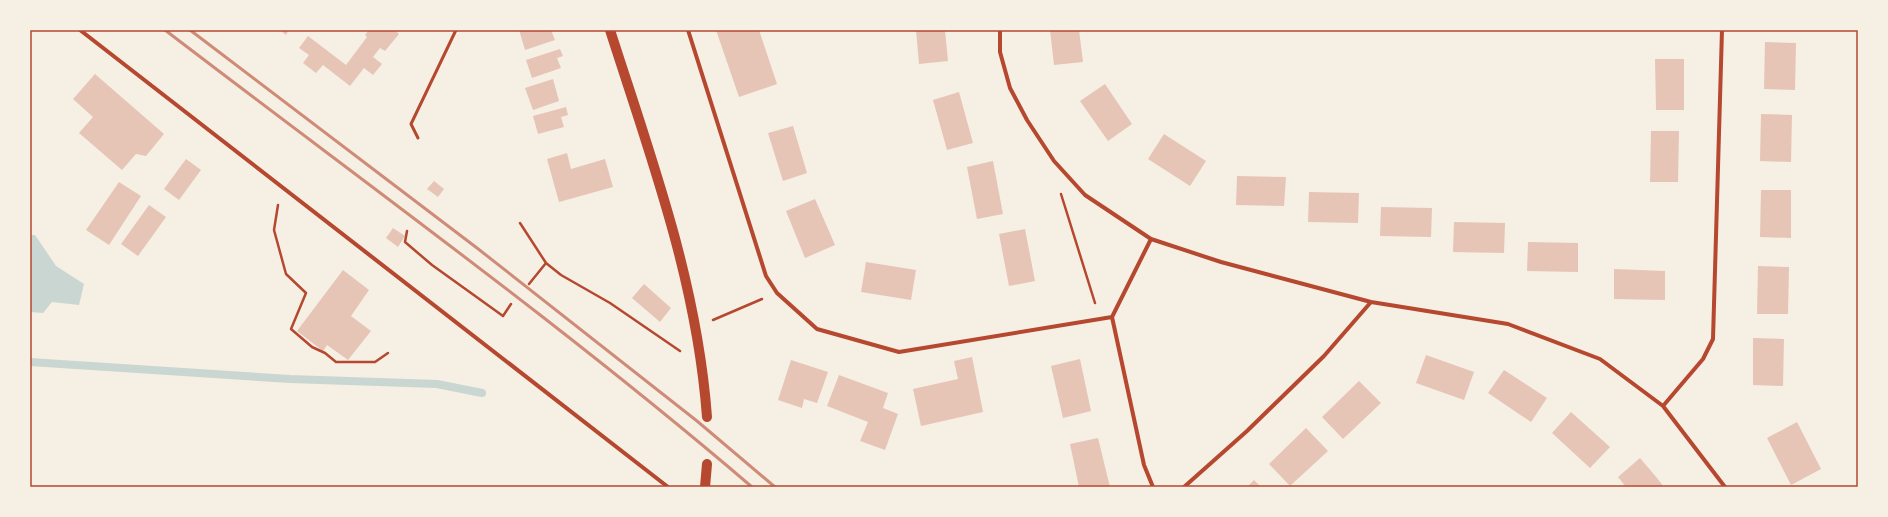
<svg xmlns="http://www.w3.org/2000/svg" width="1888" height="517" font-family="Karla,sans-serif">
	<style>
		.water { fill: #c9d6d2 }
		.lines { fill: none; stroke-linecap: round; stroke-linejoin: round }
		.stream { stroke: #c9d6d2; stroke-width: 8 }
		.building { fill: #e6c5b7 }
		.path { stroke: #b5482f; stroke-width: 2.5 }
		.service { stroke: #b5482f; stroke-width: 3 }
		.minor { stroke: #b5482f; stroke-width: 4 }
		.primary { stroke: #b5482f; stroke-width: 10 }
		.rail { stroke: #cf8b77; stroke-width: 3 }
		.neatline { fill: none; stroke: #b5482f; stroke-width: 1.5 }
	</style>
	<rect width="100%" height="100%" fill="#f6efe4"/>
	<path class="water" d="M30 235H35L56 266 84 284 79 305 52 302 43 313 30 312Z"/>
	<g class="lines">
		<path class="stream" d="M30 362 290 379 437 384 482 393"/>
	</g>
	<path class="building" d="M280 30H289L286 35Z
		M369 30H395L399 34 385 51 380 48 373 57 382 64 373 75 364 68 350 86 323 65 316 73 303 63 309 55 299 48 308 36 346 65 367 37 365 35Z
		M519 30H551L555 40 525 50Z
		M716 30H759L777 84 739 97Z
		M916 30H945L948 61 919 64Z
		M1050 30H1079L1083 62 1054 65Z
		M1765 42 1796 43 1795 90 1764 89Z
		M560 49 563 56 557 58 561 68 532 78 526 60Z
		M1655 59H1684V110H1656Z
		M95 74 164 134 146 156 136 154 122 170 79 133 93 117 73 99Z
		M553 79 559 101 533 110 525 88Z
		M1105 84 1132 124 1108 141 1080 101Z
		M959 92 973 143 947 150 933 100Z
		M566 107 568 115 561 117 564 127 538 134 533 116Z
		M1761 114 1792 115 1791 162 1760 161Z
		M793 126 807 173 783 181 768 133Z
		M1651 131H1679L1678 182H1650Z
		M1164 134 1206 161 1190 186 1148 159Z
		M567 153 571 169 605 159 613 187 559 202 547 159Z
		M186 159 201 170 179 200 164 189Z
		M993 161 1003 214 977 219 967 167Z
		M1237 176 1286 177 1284 206 1236 205Z
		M434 181 444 189 438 197 427 189Z
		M119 182 141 196 109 245 86 230Z
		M1761 190H1791V238L1760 237Z
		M1309 192 1359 193 1358 223 1308 222Z
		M815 199 835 245 805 258 786 211Z
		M149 205 166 217 138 256 121 244Z
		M1381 207 1432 208 1431 237 1380 236Z
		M1454 222 1505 223 1504 253 1453 252Z
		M393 228 405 236 398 247 386 238Z
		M1025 229 1035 281 1009 286 999 234Z
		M1528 242 1578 243V272L1527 271Z
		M866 262 916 270 911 300 861 292Z
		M1758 266 1789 267 1788 314H1757Z
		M1614 269 1665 271V300L1614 299Z
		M343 270 369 290 351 316 371 331 348 360 327 345 323 351 297 331Z
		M644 284 671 308 660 322 632 298Z
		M1753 338 1784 339 1783 386 1753 385Z
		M1426 355 1474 372 1464 400 1416 383Z
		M972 357 983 412 921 426 913 389 958 379 954 361Z
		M1080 359 1091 411 1063 418 1051 366Z
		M791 360 828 372 817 403 804 399 802 408 778 400Z
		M1504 370 1547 398 1531 422 1488 393Z
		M839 375 888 393 883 408 898 414 885 450 860 441 868 422 827 406Z
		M1359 381 1381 403 1343 439 1322 417Z
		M1571 412 1610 447 1590 468 1552 433Z
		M1797 422 1821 469 1791 485 1767 438Z
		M1306 428 1328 451 1290 486 1269 464Z
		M1098 438 1110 487H1079L1070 444Z
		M1640 458 1657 478 1664 487H1626L1618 477Z
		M1254 480 1261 487H1247Z"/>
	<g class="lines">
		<path class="path" d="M1061 194 1095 303
			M278 205 274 230 286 274 306 293 291 329 312 347 325 353 336 362H375L388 353
			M520 223 546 263 561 275 610 303 680 351
			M407 231 405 242 432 265 503 316 511 304
			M529 284 546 263
			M713 320 762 299"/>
		<path class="service" d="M418 138 411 124 456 30"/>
		<path class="minor" d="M80 30 668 487
			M688 30 766 276 777 293 817 329 899 352 1112 317 1151 239
			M1000 30V52L1010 88 1027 120 1054 161 1085 195 1151 239 1221 262 1371 302 1508 324 1600 359 1663 406 1725 487
			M1112 317 1144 465 1153 487
			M1663 406 1703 359 1713 339 1722 30
			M1184 487 1247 431 1324 356 1371 302"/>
		<path class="primary" d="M610 30C651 158 697 281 707 417
			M705 487 707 464"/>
		<path class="rail" d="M165 30C362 181 564 326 752 487
			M190 30 477 248 697 421 775 487"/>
	</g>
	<rect width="1888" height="517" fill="none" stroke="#f6efe4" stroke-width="62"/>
	<rect x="31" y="31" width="1826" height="455" class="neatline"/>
</svg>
